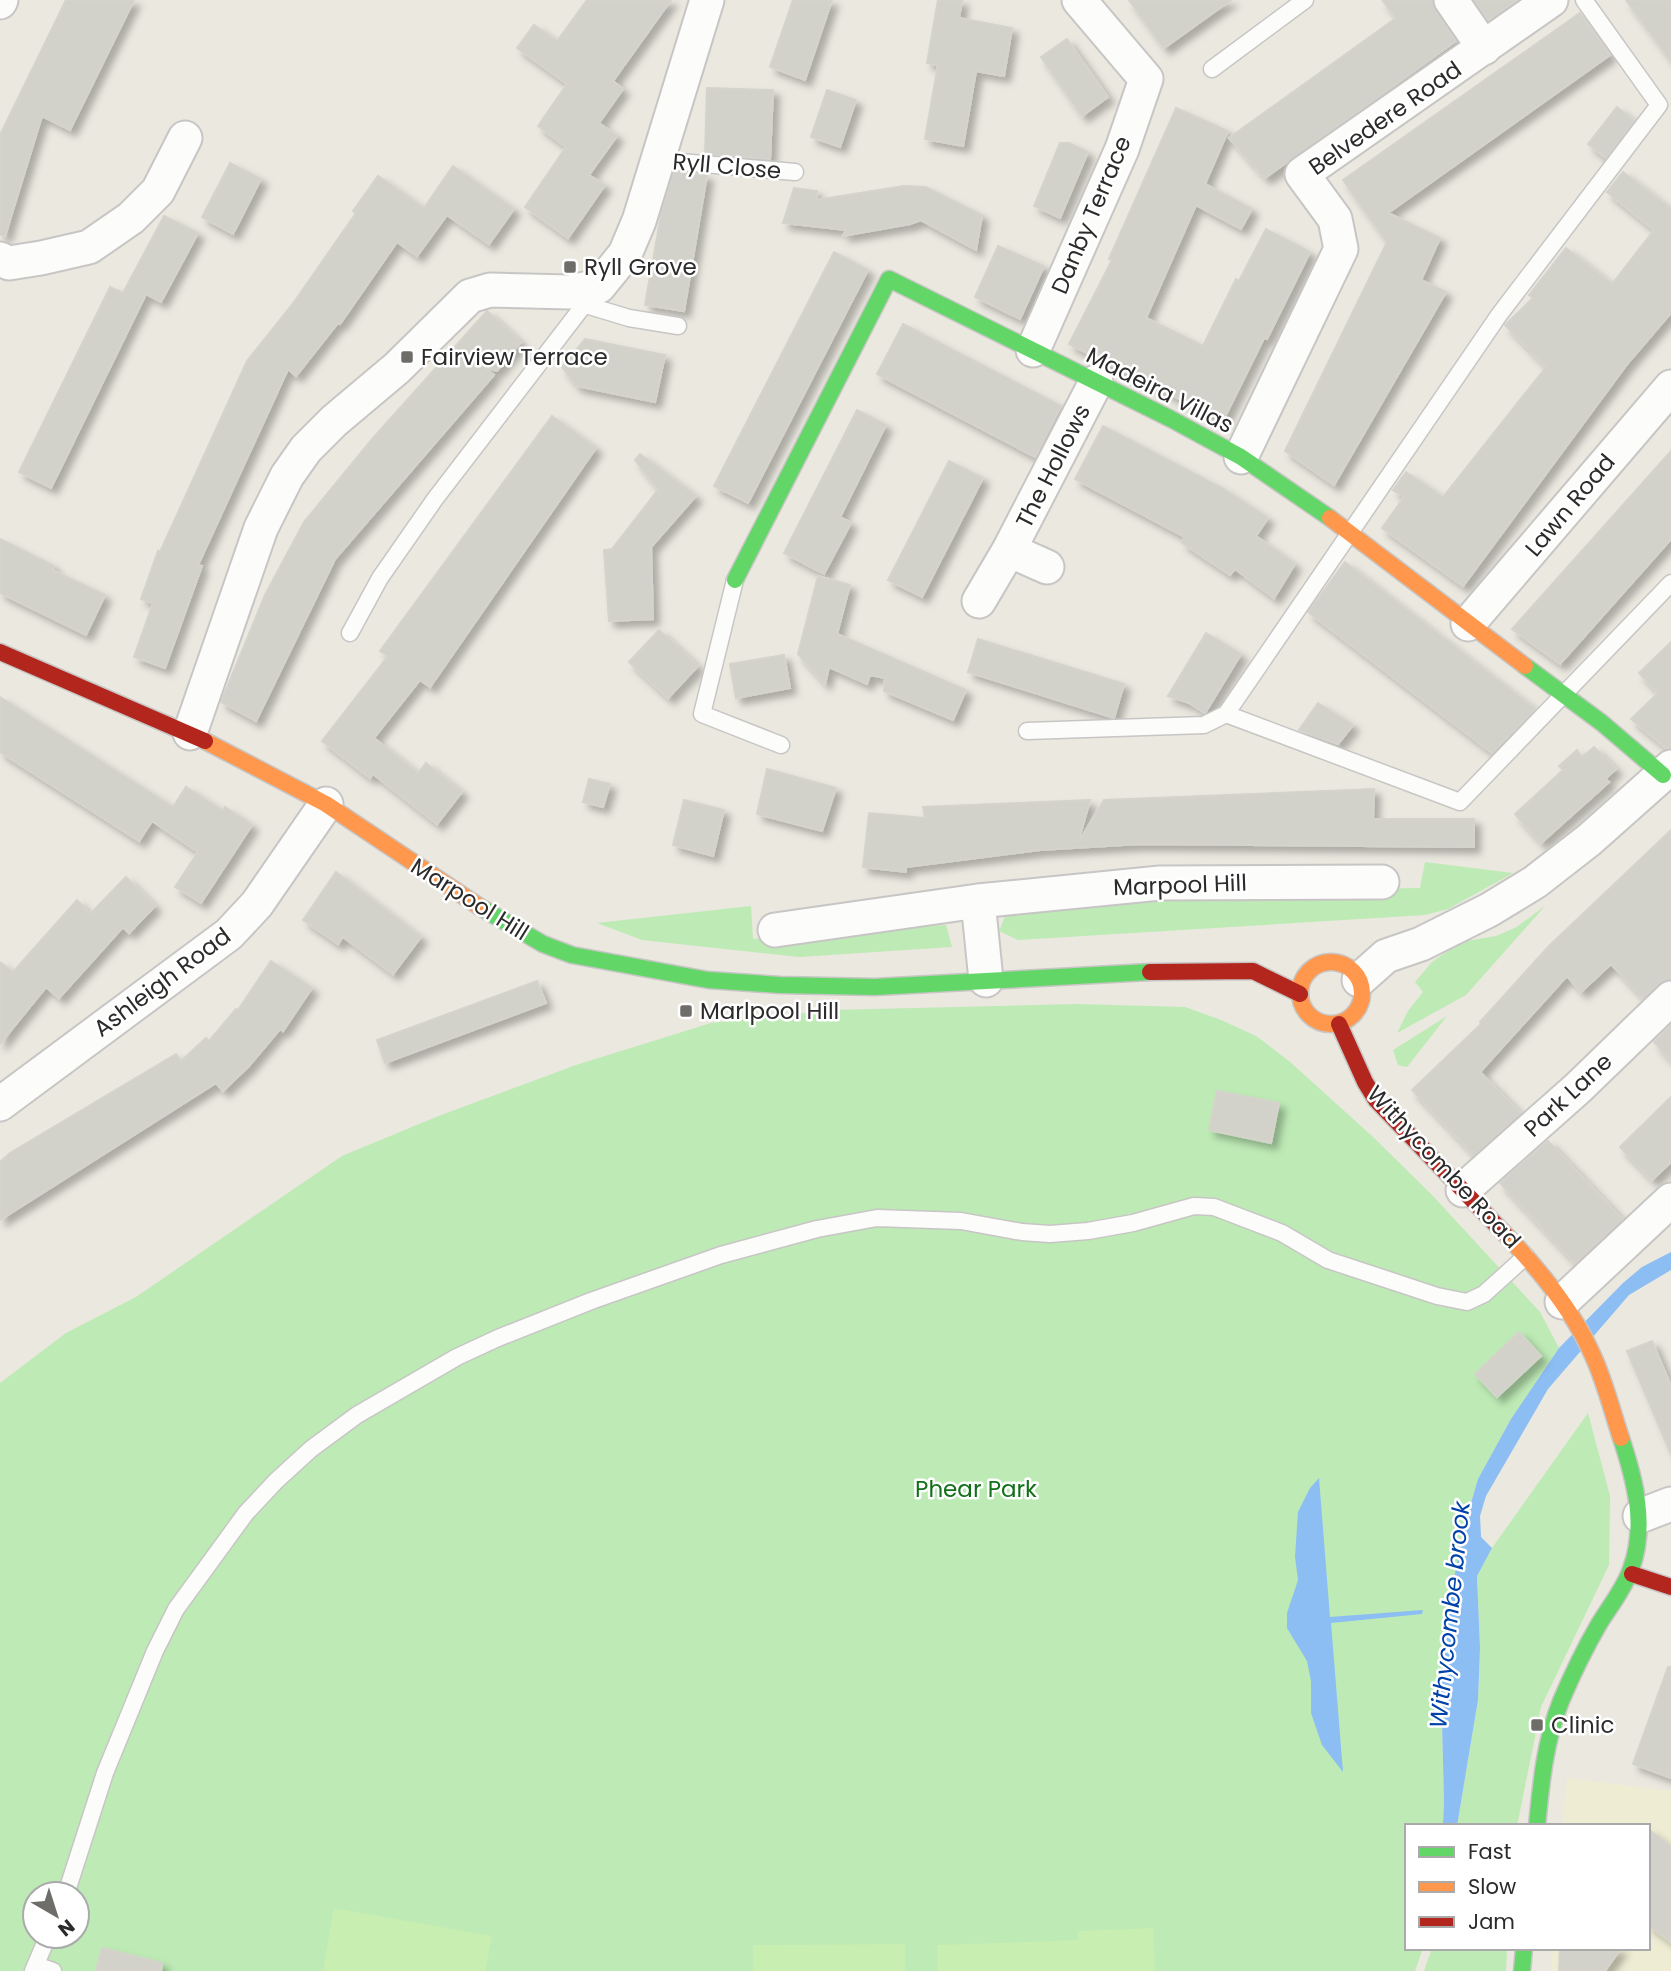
<svg xmlns="http://www.w3.org/2000/svg" width="1671" height="1971" font-family="Poppins,sans-serif">
	<style>
		.education { fill: #eeecd3 }
		.green { fill: #bdeab5; fill-rule: evenodd }
		.pitch { fill: #c8eeb2 }
		.water { fill: #8cbdf3 }
		.building { fill: #d2d1ca; stroke: #d5d3cc; stroke-width: 2; filter: url(#shadow) }
		.lines { fill: none; stroke-linecap: round; stroke-linejoin: round }
		.lane-casing { stroke: #c7c6c5; stroke-width: 19 }
		.street-casing { stroke: #c7c6c5; stroke-width: 37 }
		.fast-casing { stroke: #c7c6c5; stroke-width: 19 }
		.slow-casing { stroke: #c7c6c5; stroke-width: 19 }
		.jam-casing { stroke: #c7c6c5; stroke-width: 19 }
		.lane { stroke: #fcfcfa; stroke-width: 16 }
		.street { stroke: #fcfcfa; stroke-width: 33 }
		.fast { stroke: #63d668; stroke-width: 16 }
		.slow { stroke: #ff974d; stroke-width: 16 }
		.jam { stroke: #b3261e; stroke-width: 16 }
		.poi-dot { fill: #6e6d6a; stroke: #fff; stroke-width: 2.5 }
		.labels { text-anchor: middle; stroke-width: 5; stroke-linejoin: round; paint-order: stroke }
		.street-label { font-size: 23px; fill: #2b2b2b; stroke: #fff }
		.poi-label { font-size: 23px; fill: #2b2b2b; stroke: #fff; text-anchor: start }
		.park-label { font-size: 23px; fill: #127118; stroke: #fff }
		.water-label { font-size: 24px; font-style: italic; fill: #0042aa; stroke: #fff }
	</style>
	<defs>
		<filter id="shadow"><feDropShadow dx="6" dy="6" stdDeviation="3.5" flood-color="#0004"/></filter>
	</defs>
	<rect width="100%" height="100%" fill="#eae8df"/>
	<path class="education" d="M1567 1778 1671 1791V1971H1551L1552 1948H1648V1826H1562Z"/>
	<path class="green" d="M1425 862 1513 873 1448 909 1425 915 1018 940 999 931 1009 907 1148 893 1420 888Z
		M751 906 753 939 946 925 952 947 799 957 642 940 597 923Z
		M1545 906 1466 995 1397 1033 1408 1011 1423 992 1415 982 1432 962 1461 942 1496 936 1515 928Z
		M1075 1004 1185 1007 1221 1020 1256 1036 1289 1061 1372 1136 1433 1196 1540 1312 1559 1348 1511 1419 1478 1479 1466 1520 1447 1612 1441 1683 1444 1801 1443 1826H1407V1948H1423L1415 1971H0V1383L66 1333 136 1297 342 1156 436 1117 576 1065 711 1023 832 1010ZM35 1894H77V1936H35Z
		M1447 1016 1407 1067 1398 1065 1393 1050Z
		M1588 1413 1610 1496 1609 1565 1541 1707 1517 1826H1457L1478 1700 1480 1648 1477 1576 1492 1548Z
		M1432 1948H1507L1506 1971H1424Z"/>
	<path class="pitch" d="M334 1908 492 1936 485 1971H323Z
		M1153 1928 1155 1971H938L937 1945 1078 1940V1931Z
		M905 1944V1971H753V1945Z"/>
	<path class="water" d="M1671 1252V1270L1629 1295 1548 1389 1486 1496 1480 1516 1481 1537 1492 1548 1477 1576 1480 1648 1478 1700 1457 1826H1443L1444 1801 1441 1683 1447 1612 1466 1520 1478 1479 1511 1419 1559 1348 1623 1283 1642 1267Z
		M1319 1478 1330 1617 1423 1610 1422 1614 1331 1623 1343 1772 1322 1745 1311 1713V1681L1307 1661 1287 1628V1613L1298 1580 1295 1557 1298 1512 1310 1488Z"/>
	<path class="building" d="M66 0H134L70 130 42 116 5 236 0 235V135Z
		M587 0H671L613 81 623 89 599 123 617 136 589 175 605 185 568 238 525 207 566 147 538 126 567 84 517 48 534 25 557 41Z
		M793 0H832L805 80 770 67Z
		M938 0H962L959 18 1012 28 1004 76 976 71 963 146 925 139 938 65 927 63Z
		M1129 0H1231L1164 48Z
		M1382 0H1432L1435 11 1456 41 1265 178 1229 138 1396 18Z
		M1474 0H1517L1488 20Z
		M1626 0H1671V61L1640 19Z
		M1580 13 1610 55 1388 213 1440 238 1421 280 1446 292 1334 485 1285 451 1387 242 1343 180Z
		M1067 39 1108 97 1082 116 1041 57Z
		M707 88 773 90 770 159 705 154Z
		M827 90 856 100 840 147 811 137Z
		M1617 107 1634 121 1606 158 1588 144Z
		M1176 108 1228 131 1205 184 1252 209 1241 229 1196 205 1146 318 1203 346 1236 279 1239 281 1266 229 1310 252 1267 339 1264 338 1223 421 1069 344 1112 260 1109 259Z
		M1060 143H1069L1088 152 1060 218 1034 206Z
		M230 163 261 179 233 234 202 217Z
		M453 166 514 209 489 244 447 215 417 256 397 242 340 324 338 323 296 376 288 369 198 565 202 566 165 668 134 657 153 603 141 599 158 551 160 552 247 361 294 302 356 213 353 211 378 176 424 208Z
		M674 172 707 175 684 311 645 305 661 215Z
		M1623 172 1671 209V313L1628 363 1463 586 1382 528 1404 497 1393 490 1406 472 1443 497 1546 367 1505 325 1533 298 1529 295 1566 248 1612 284 1654 230 1607 192Z
		M904 186 926 187 982 215 976 250 921 220 910 224 843 236 846 230 783 223 794 188 817 191 816 200Z
		M164 216 198 233 161 302 146 294 51 488 19 472 110 287 123 293Z
		M998 246 1044 266 1020 319 975 297Z
		M834 252 868 270 748 503 714 486Z
		M487 311 521 342 497 371 485 368 494 375 335 559 256 721 221 702 265 595 304 522 373 438Z
		M903 324 1061 406 1035 457 877 374Z
		M585 339 665 355 655 402 577 386 562 367Z
		M857 410 886 425 840 517 851 523 824 574 784 553Z
		M552 416 596 448 430 687 420 680 374 738 418 773 426 763 462 792 437 824 373 774 370 778 322 741 388 656 380 651Z
		M1103 426 1222 488 1268 518 1256 536 1295 564 1274 598 1235 569 1230 575 1182 543 1185 537 1075 479Z
		M1671 451V539L1560 664 1512 629Z
		M640 454 696 496 651 547 653 619 609 621 604 550 612 549 657 491 662 494 635 460Z
		M949 461 983 478 922 597 888 580Z
		M0 539 54 566 52 570 105 595 86 635 0 593Z
		M1345 562 1535 709 1492 753 1308 612Z
		M818 576 850 585 837 634 966 690 953 720 884 691 885 678 870 675 867 684 829 667 825 684 798 654Z
		M659 630 698 666 668 698 629 662Z
		M1206 633 1241 654 1205 713 1189 703 1168 696Z
		M978 639 1124 684 1114 718 968 672Z
		M1671 642V748H1666L1631 719 1658 693 1639 673Z
		M784 655 790 688 736 698 730 664Z
		M0 697 173 807 186 787 223 811 225 807 252 825 201 903 175 887 198 852 152 821 139 841 0 752Z
		M1318 703 1353 725 1338 744 1299 730Z
		M1594 747 1616 769 1605 779 1609 782 1541 843 1515 814 1563 770 1559 766 1577 750 1582 757Z
		M767 769 836 788 822 831 757 814Z
		M589 779 610 784 603 807 583 802Z
		M1374 789 1373 819H1474V847L1140 844 1040 850 906 867V872L863 867 869 813 925 818 923 807 1090 800 1078 843 1104 800Z
		M684 800 724 810 713 856 673 845Z
		M1671 830V979L1658 984 1643 998 1611 964 1581 992 1567 976 1480 1072 1520 1113 1474 1155 1412 1090 1481 1024 1480 1022 1548 947Z
		M336 872 421 937 393 974 343 937 338 944 303 920Z
		M126 877 155 906 129 933 123 927 59 998 46 987 0 1044V962L13 972 77 900 90 914Z
		M271 961 312 988 283 1031 280 1029 249 1066 223 1091 216 1083 0 1220V1162L10 1153 176 1054 181 1061 206 1038 209 1041 236 1009 238 1010Z
		M537 981 546 1003 385 1063 377 1040Z
		M1671 1025V1061L1654 1042Z
		M1217 1091 1279 1103 1271 1143 1209 1130Z
		M1671 1097V1162L1652 1180 1620 1147Z
		M1548 1141 1622 1219 1575 1263 1500 1183Z
		M1519 1332 1541 1356 1497 1397 1475 1374Z
		M1652 1341 1671 1386V1454L1627 1351Z
		M1668 1667H1671V1778L1633 1764Z
		M1648 1829 1671 1846V1942L1648 1925Z
		M102 1948 162 1963 161 1971H96Z
		M1560 1948H1621L1605 1971H1559Z"/>
	<g class="lines">
		<g class="lane-casing">
			<path id="lane" d="M1212 69 1305 0
				M658 160 795 172
				M586 305 629 318 678 326
				M735 580 702 714 781 745
				M350 633 380 578 435 499 597 288
				M1226 714 1499 315 1659 105 1584 0
				M1027 731 1204 725 1226 714 1460 802 1671 583
				M66 1894 105 1773 155 1651 176 1609 246 1513 276 1481 311 1449 357 1415 457 1357 498 1338 591 1301 721 1255 817 1229 877 1218 961 1221 1022 1232 1050 1234 1088 1231 1133 1223 1194 1206 1214 1207 1282 1233 1328 1260 1437 1296 1467 1302 1484 1294 1526 1256
				M36 1965 53 1971
				M33 1971 48 1936"/>
		</g>
		<g class="street-casing">
			<path id="street" d="M1451 0 1484 48
				M0 2 1 0
				M0 259 9 263 41 258 89 247 131 218 158 191 185 138
				M1033 350 1122 149 1146 79 1079 0
				M1241 457 1341 249 1335 219 1302 174 1551 0
				M1009 550 1047 567
				M979 601 1009 550 1096 382
				M1468 624 1671 387
				M190 733 261 528 287 476 306 449 334 421 397 368 470 296 490 290 570 292 599 286 625 254 639 221 707 0
				M978 901 986 980
				M775 930 978 901 1160 883 1382 882
				M1359 980 1386 956 1421 944 1489 910 1535 882 1589 840 1671 767
				M0 1104 229 934 257 904 326 804
				M1463 1190 1578 1088 1671 998
				M1562 1302 1671 1200
				M1640 1516 1671 1504"/>
		</g>
		<g class="fast-casing">
			<path id="fast" d="M735 580 889 279 1171 419 1241 457 1330 518
				M1525 666 1602 723 1663 775
				M480 907 543 944 572 955 708 980 780 985 875 987 1150 972
				M1537 1826C1541 1783 1545 1741 1561 1701 1572 1675 1585 1648 1599 1624 1610 1606 1624 1589 1631 1569 1647 1526 1635 1480 1621 1438
				M1522 1971 1524 1948"/>
		</g>
		<g class="slow-casing">
			<path id="slow" d="M1330 518 1525 666
				M205 741 326 804 480 907
				M1300 993a31 31 0 1 1 62 0a31 31 0 1 1-62 0Z
				M1504 1233C1539 1269 1573 1310 1593 1356 1605 1382 1612 1411 1621 1438"/>
		</g>
		<g class="jam-casing">
			<path id="jam" d="M0 652 205 741
				M1150 972 1253 971 1300 994
				M1339 1024 1365 1082 1376 1100 1504 1233
				M1632 1574 1671 1587"/>
		</g>
		<use href="#lane" class="lane"/>
		<use href="#street" class="street"/>
		<use href="#fast" class="fast"/>
		<use href="#slow" class="slow"/>
		<use href="#jam" class="jam"/>
	</g>
	<g class="poi-dot">
		<rect x="563" y="260" width="14" height="14" rx="3.5"/>
		<rect x="400" y="350" width="14" height="14" rx="3.5"/>
		<rect x="679" y="1004" width="14" height="14" rx="3.5"/>
		<rect x="1530" y="1718" width="14" height="14" rx="3.5"/>
	</g>
	<g class="labels">
		<g class="street-label">
			<text transform="translate(1385 118) rotate(-35)" y="8">Belvedere Road</text>
			<text transform="translate(727 166) rotate(5)" y="8">Ryll Close</text>
			<text transform="translate(1091 215) rotate(-67)" y="8">Danby Terrace</text>
			<text transform="translate(1160 390) rotate(27)" y="8">Madeira Villas</text>
			<text transform="translate(1053 466) rotate(-63)" y="8">The Hollows</text>
			<text transform="translate(1570 505) rotate(-50)" y="8">Lawn Road</text>
			<text transform="translate(1180 885) rotate(-2)" y="8">Marpool Hill</text>
			<text transform="translate(470 899) rotate(32)" y="8">Marpool Hill</text>
			<text transform="translate(162 982) rotate(-37)" y="8">Ashleigh Road</text>
			<text transform="translate(1568 1095) rotate(-43)" y="8">Park Lane</text>
			<text transform="translate(1444 1167) rotate(47)" y="8">Withycombe Road</text>
		</g>
		<g class="poi-label">
			<text x="584" y="275">Ryll Grove</text>
			<text x="421" y="365">Fairview Terrace</text>
			<text x="700" y="1019">Marlpool Hill</text>
			<text x="1551" y="1733">Clinic</text>
		</g>
		<g class="park-label">
			<text x="976" y="1497">Phear Park</text>
		</g>
		<g class="water-label">
			<text transform="translate(1450 1615) rotate(-84)" y="8">Withycombe brook</text>
		</g>
	</g>
	<rect x="1405" y="1824" width="245" height="126" fill="#ffffff" stroke="#aaaaaa" stroke-width="2"/>
	<rect x="1419" y="1847" width="35" height="10" fill="#63d668" stroke="#aaaaaa" stroke-width="2"/>
	<text x="1468" y="1859" font-size="21" fill="#2b2b2b">Fast</text>
	<rect x="1419" y="1882" width="35" height="10" fill="#ff974d" stroke="#aaaaaa" stroke-width="2"/>
	<text x="1468" y="1894" font-size="21" fill="#2b2b2b">Slow</text>
	<rect x="1419" y="1917" width="35" height="10" fill="#b3261e" stroke="#aaaaaa" stroke-width="2"/>
	<text x="1468" y="1929" font-size="21" fill="#2b2b2b">Jam</text>
	<g transform="translate(56 1915) rotate(141)"><circle r="33" fill="#ffffff" stroke="#aaaaaa" stroke-width="2"/>
	<path d="M0-5L12 26L0 18L-12 26Z" fill="#6e6d6a"/>
	<text y="-10" font-size="19" font-weight="bold" text-anchor="middle" fill="#2b2b2b">N</text>
	</g>
</svg>
